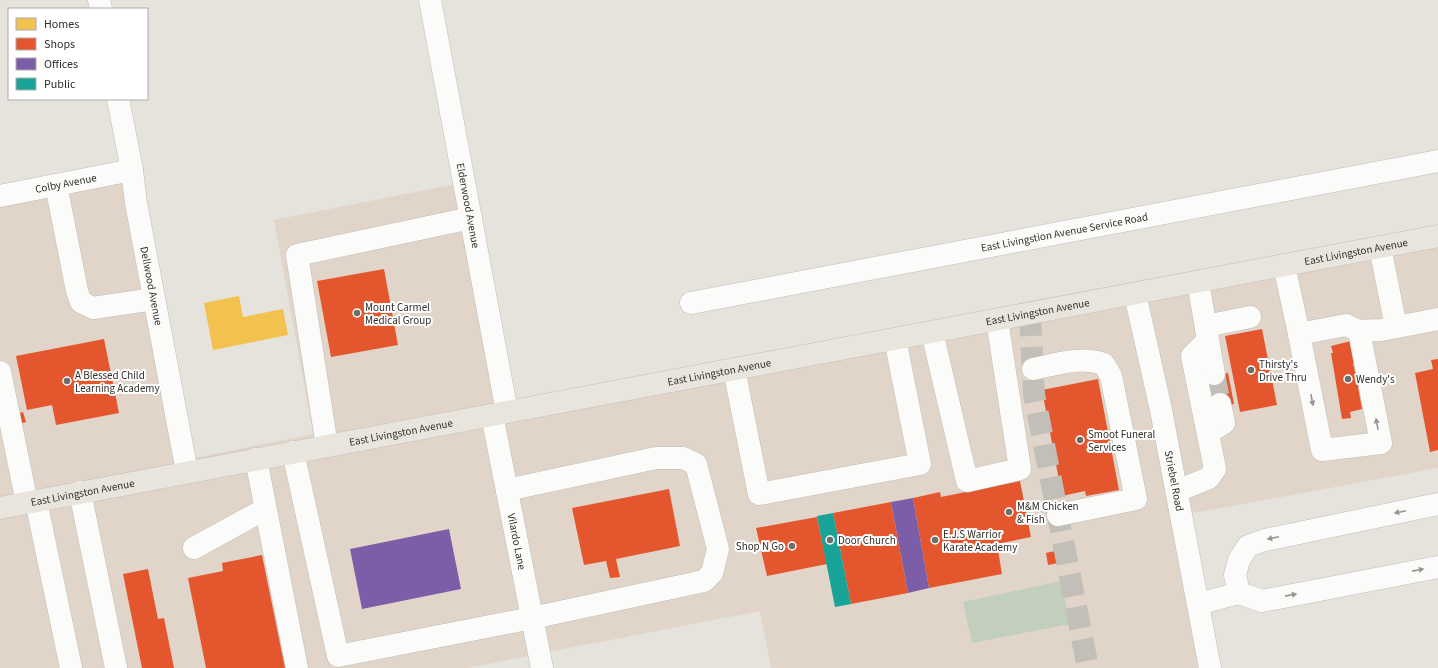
<svg xmlns="http://www.w3.org/2000/svg" width="1438" height="668" font-family="'Source Sans 3',sans-serif">
	<style>
		.commercial { fill: #e1d5c9 }
		.green { fill: #c1cfbc }
		.homes { fill: #f2c14e }
		.shops { fill: #e4572e }
		.offices { fill: #7b5ea7 }
		.public { fill: #17a398 }
		.lines { fill: none; stroke-linecap: round; stroke-linejoin: round }
		.minor-tunnel { stroke: #c2beb8; stroke-width: 22; stroke-dasharray: 22 11; stroke-linecap: butt }
		.minor-casing { stroke: #c0bdb9; stroke-width: 23 }
		.major-casing { stroke: #c1bfbc; stroke-width: 23 }
		.minor { stroke: #fbfbfa; stroke-width: 22 }
		.major { stroke: #e9e5dd; stroke-width: 22 }
		.oneway { fill: #969592 }
		.poi-dot { fill: #706e68; stroke: #fff; stroke-width: 1.5 }
		.labels { text-anchor: middle; stroke-width: 4; stroke-linejoin: round; paint-order: stroke }
		.street-label { font-size: 11px; fill: #312f2a; stroke: #fff }
		.poi-label { font-size: 11px; fill: #312f2a; stroke: #fff; text-anchor: start }
	</style>
	<rect width="100%" height="100%" fill="#e6e2dc"/>
	<path class="commercial" d="M125 170 183 460 313 434 274 220 465 182 504 407 1438 231V468L1183 515 1211 668H771L760 611 466 668H0V193Z"/>
	<path class="green" d="M1061 581 1070 624 972 643 963 602Z"/>
	<path class="homes" d="M239 296 243 317 283 309 288 335 213 350 204 303Z"/>
	<path class="shops" d="M384 269 398 345 331 357 317 281Z
		M1262 329 1277 405 1240 412 1225 336Z
		M104 339 119 413 56 425 52 405 27 410 16 356Z
		M1351 341 1358 362 1353 363 1355 372 1359 371 1362 386 1358 387 1362 409 1350 412 1351 418 1342 419 1331 353H1333L1331 346Z
		M1438 359V450L1430 452 1415 373 1433 369 1431 360Z
		M1228 373 1234 404 1210 409 1204 378Z
		M1098 379 1119 490 1086 496 1085 491 1062 496 1042 390Z
		M23 412 26 422 18 424 16 414Z
		M1020 481 1031 537 997 544 1002 574 929 588 913 498 940 492 941 497Z
		M669 489 680 546 616 559 620 577 610 578 606 561 584 565 572 508Z
		M891 502 908 593 851 604 833 513Z
		M817 517 827 564 767 576 756 528Z
		M1055 551 1058 563 1048 565 1046 553Z
		M262 555 285 668H206L188 578 223 571 222 563Z
		M148 569 158 619 164 618 174 668H142L123 574Z"/>
	<path class="offices" d="M913 498 929 588 908 593 891 502Z
		M449 529 461 589 362 609 350 549Z"/>
	<path class="public" d="M833 513 851 604 835 607 817 516Z"/>
	<g class="lines">
		<path class="minor-tunnel" d="M1030 314 1034 394 1088 668
			M1214 374 1220 404"/>
		<g class="minor-casing">
			<g id="minor">
				<path d="M99 0 101 9"/>
				<path id="s1" d="M430 0 507 412"/>
				<path id="s2" d="M118 99 132 170 136 203 187 472"/>
				<path d="M56 185 77 291 81 302 93 308 154 299"/>
				<path id="s3" d="M0 196 132 170"/>
				<path d="M1380 247 1396 327"/>
				<path d="M1284 265 1299 334 1346 325 1359 331 1381 330 1438 319"/>
				<path id="s4" d="M1135 294 1161 410 1210 668"/>
				<path id="s5" d="M691 303 1438 161"/>
				<path d="M1206 326 1250 317"/>
				<path d="M932 332 967 481 1020 469 997 320"/>
				<path d="M1299 334 1322 450 1381 443 1359 331"/>
				<path d="M1208 340 1214 374"/>
				<path d="M734 369 759 494 920 464 895 339"/>
				<path d="M1033 369C1057 364 1080 356 1104 364L1111 376 1136 499 1058 515"/>
				<path d="M0 372 27 503"/>
				<path id="s6" d="M492 415 542 668"/>
				<path d="M1208 433 1224 423 1220 404"/>
				<path d="M327 446 297 255 471 218"/>
				<path d="M293 452 338 656 532 618 704 581 712 573 718 549 696 464 683 458H656L507 490"/>
				<path d="M256 459 297 668"/>
				<path d="M1177 491 1209 478 1215 469 1192 356 1208 340 1198 282"/>
				<path d="M80 492 116 668"/>
				<path d="M36 501 71 668"/>
				<path d="M1438 504 1265 540 1248 546 1239 560 1235 575 1239 593 1262 601 1438 567"/>
				<path d="M194 548 265 509"/>
				<path d="M1198 604 1239 593"/>
			</g>
		</g>
		<g class="major-casing">
			<g id="major">
				<path id="s7" d="M0 508 1438 236"/>
			</g>
		</g>
		<use href="#minor" class="minor"/>
		<use href="#major" class="major"/>
	</g>
	<defs><path id="oneway-solid" d="M-6-.8H1V-3.2L6.5 0L1 3.2V.8H-6Z"/></defs>
	<g class="oneway">
		<use href="#oneway-solid" transform="translate(1312 400) rotate(79)"/>
		<use href="#oneway-solid" transform="translate(1377 424) rotate(-101)"/>
		<use href="#oneway-solid" transform="translate(1400 512) rotate(168)"/>
		<use href="#oneway-solid" transform="translate(1273 538) rotate(168)"/>
		<use href="#oneway-solid" transform="translate(1418 570) rotate(-11)"/>
		<use href="#oneway-solid" transform="translate(1291 595) rotate(-11)"/>
	</g>
	<g class="poi-dot">
		<circle cx="357" cy="313" r="4"/>
		<circle cx="1251" cy="370" r="4"/>
		<circle cx="1348" cy="379" r="4"/>
		<circle cx="67" cy="381" r="4"/>
		<circle cx="1080" cy="440" r="4"/>
		<circle cx="1009" cy="512" r="4"/>
		<circle cx="830" cy="540" r="4"/>
		<circle cx="935" cy="540" r="4"/>
		<circle cx="792" cy="546" r="4"/>
	</g>
	<g class="labels">
		<g class="street-label">
			<text dy="4" stroke="none"><textPath href="#s3" startOffset="67">Colby Avenue</textPath></text>
			<text dy="4" stroke="none"><textPath href="#s1" startOffset="209">Elderwood Avenue</textPath></text>
			<text dy="4" stroke="none"><textPath href="#s5" startOffset="380">East Livingstion Avenue Service Road</textPath></text>
			<text dy="4" stroke="none"><textPath href="#s7" startOffset="1380">East Livingston Avenue</textPath></text>
			<text dy="4" stroke="none"><textPath href="#s2" startOffset="190">Dellwood Avenue</textPath></text>
			<text dy="4" stroke="none"><textPath href="#s7" startOffset="1056">East Livingston Avenue</textPath></text>
			<text dy="4" stroke="none"><textPath href="#s7" startOffset="732">East Livingston Avenue</textPath></text>
			<text dy="4" stroke="none"><textPath href="#s7" startOffset="408">East Livingston Avenue</textPath></text>
			<text dy="4" stroke="none"><textPath href="#s4" startOffset="191">Striebel Road</textPath></text>
			<text dy="4" stroke="none"><textPath href="#s7" startOffset="84">East Livingston Avenue</textPath></text>
			<text dy="4" stroke="none"><textPath href="#s6" startOffset="129">Vilardo Lane</textPath></text>
		</g>
		<g class="poi-label">
			<text x="365" y="311">Mount Carmel<tspan x="365" dy="13">Medical Group</tspan></text>
			<text x="1259" y="368">Thirsty's<tspan x="1259" dy="13">Drive Thru</tspan></text>
			<text x="75" y="379">A Blessed Child<tspan x="75" dy="13">Learning Academy</tspan></text>
			<text x="1356" y="383">Wendy's</text>
			<text x="1088" y="438">Smoot Funeral<tspan x="1088" dy="13">Services</tspan></text>
			<text x="1017" y="510">M&amp;M Chicken<tspan x="1017" dy="13">&amp; Fish</tspan></text>
			<text x="943" y="538">E.J.S Warrior<tspan x="943" dy="13">Karate Academy</tspan></text>
			<text x="838" y="544">Door Church</text>
			<text x="784" y="550" text-anchor="end">Shop N Go</text>
		</g>
	</g>
	<rect x="8" y="8" width="140" height="92" fill="#ffffff" stroke="#adacaa"/>
	<rect x="16" y="18" width="20" height="12" fill="#f2c14e" stroke="#adacaa"/>
	<text x="44" y="28" font-size="12" fill="#312f2a">Homes</text>
	<rect x="16" y="38" width="20" height="12" fill="#e4572e" stroke="#adacaa"/>
	<text x="44" y="48" font-size="12" fill="#312f2a">Shops</text>
	<rect x="16" y="58" width="20" height="12" fill="#7b5ea7" stroke="#adacaa"/>
	<text x="44" y="68" font-size="12" fill="#312f2a">Offices</text>
	<rect x="16" y="78" width="20" height="12" fill="#17a398" stroke="#adacaa"/>
	<text x="44" y="88" font-size="12" fill="#312f2a">Public</text>
</svg>
